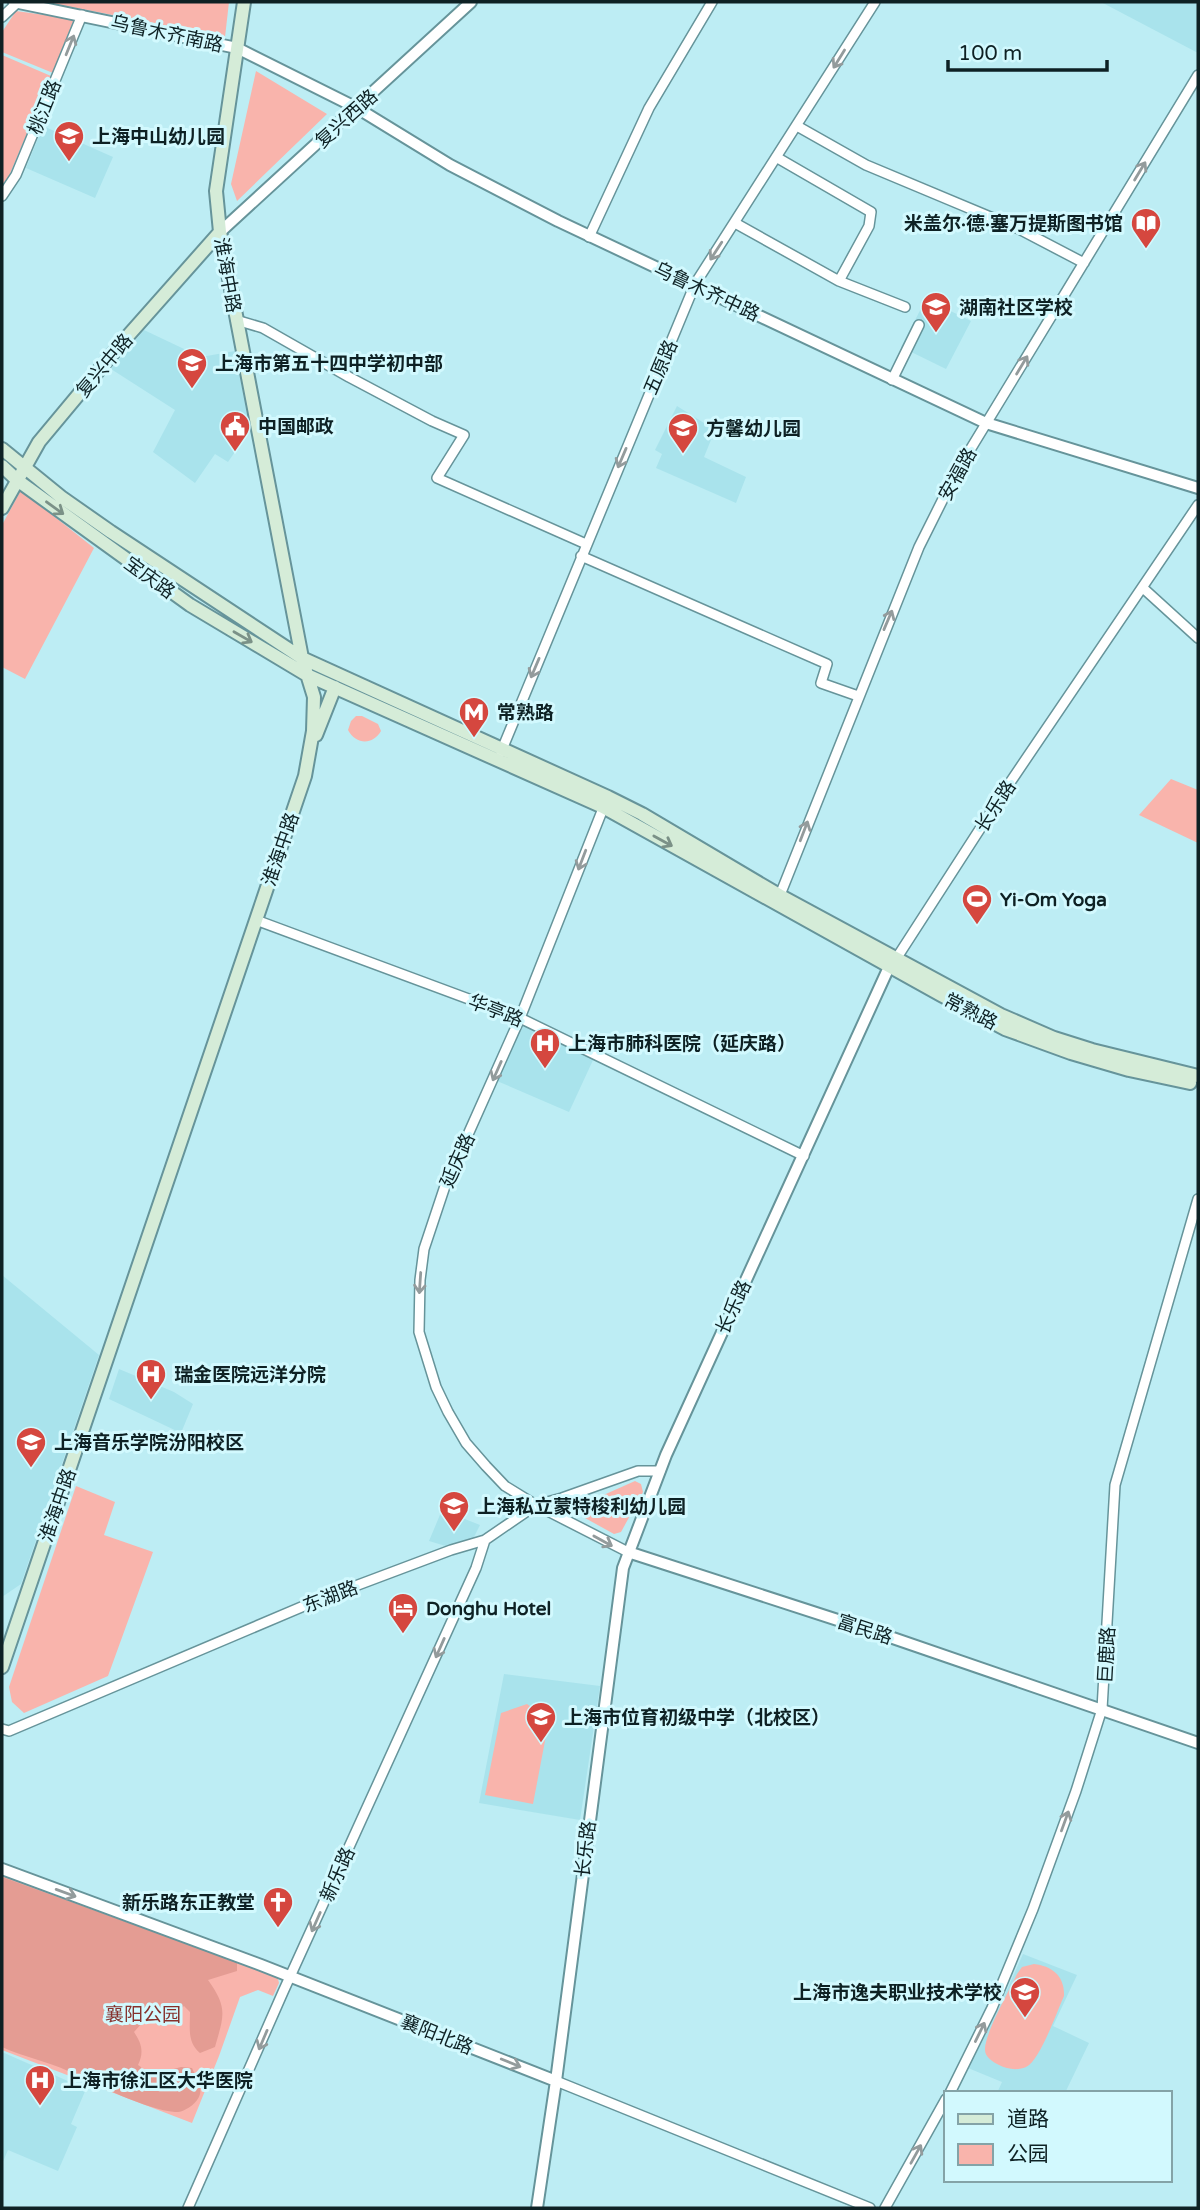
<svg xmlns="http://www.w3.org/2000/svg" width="1200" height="2210" font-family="'Varela Round','Noto Sans SC',sans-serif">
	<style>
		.built { fill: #a9e3ec }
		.green { fill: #f9b4ac }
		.forest { fill: #e49c93 }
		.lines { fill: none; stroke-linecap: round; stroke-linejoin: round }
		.minor-casing { stroke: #66949a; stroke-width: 12 }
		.tertiary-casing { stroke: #66949a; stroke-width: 14 }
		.secondary-casing { stroke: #66949a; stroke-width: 16 }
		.minor { stroke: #fff; stroke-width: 9 }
		.tertiary { stroke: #fff; stroke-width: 10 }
		.secondary { stroke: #d5ecd8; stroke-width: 12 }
		.oneway { stroke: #939b9c }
		.oneway2 { stroke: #7b9187 }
		.labels { text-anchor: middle; stroke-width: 6; stroke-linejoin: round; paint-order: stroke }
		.street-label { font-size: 19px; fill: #0e2124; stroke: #d2f9fe }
		.poi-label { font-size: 19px; font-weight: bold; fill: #0e2124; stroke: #d2f9fe; text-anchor: start }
		.park-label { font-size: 19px; fill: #86312c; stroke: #d2f9fe }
	</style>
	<rect width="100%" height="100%" fill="#bdedf4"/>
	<path class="built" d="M1101 2H1198V53Z
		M43 126 113 157 95 198 26 168Z
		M926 299 971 321 946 369 901 347Z
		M144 330 201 357 235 351 250 430 228 462 215 454 195 483 153 452 175 410 111 369Z
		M677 406 715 430 704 457 746 477 736 503 656 468 662 454 655 450Z
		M522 1022 594 1058 569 1112 497 1081Z
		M2 1275 99 1355 21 1584 2 1597Z
		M119 1369 174 1392 193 1404 181 1433 109 1399Z
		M442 1510 480 1525 472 1541 449 1547 429 1541Z
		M504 1674 600 1686 580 1820 479 1803Z
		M1023 1954 1077 1975 1053 2026 1089 2043 1065 2093H997L1002 2082 968 2068 997 2012Z
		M2 2052 86 2089 71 2124 77 2127 58 2171 8 2150 2 2164Z"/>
	<path class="green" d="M46 2H229L225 37Z
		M16 11 74 19 53 73 2 52V32Z
		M2 55 51 76 9 176 2 185Z
		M256 71 327 114 237 201 231 184Z
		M21 490 94 548 25 679 2 667V525Z
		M356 716H362L378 724 381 731C373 745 356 745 348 730L351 721Z
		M1171 779 1198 790V843L1139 815Z
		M635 1481 641 1484 643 1492 621 1532 614 1534 585 1518 581 1512V1505Z
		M76 1486 115 1502 104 1535 153 1552 108 1676 24 1713 12 1702 9 1687Z
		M527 1704 549 1720 533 1804 485 1795 501 1713Z
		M2 1873 277 1975 279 1983 273 1996 258 1990 240 1997 219 2056 192 2123 2 2050Z
		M1034 1964C1052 1966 1065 1976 1064 1996 1057 2011 1040 2061 1026 2067 1017 2071 1007 2069 999 2065 993 2062 985 2057 985 2050 984 2035 1010 1989 1017 1974L1022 1967Z"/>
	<path class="forest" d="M2 1877 237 1962V1971L208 1980C228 2008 224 2015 215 2047L200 2053C187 2042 190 2028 190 2012L184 2006C171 2018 160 2021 142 2023L134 2032C142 2044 144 2052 138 2065L141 2067 144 2077 181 2067 192 2068C195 2075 202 2087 200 2094 198 2103 184 2113 175 2112 147 2110 95 2084 68 2071 47 2061 23 2057 2 2047Z"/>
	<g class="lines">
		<g class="minor-casing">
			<path id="minor" d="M2 17 17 3
				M797 126 866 165 1019 229 1084 263
				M776 157 871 212 869 226 839 281
				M2 196 16 175 82 15
				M735 223 839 281 905 307
				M589 237 649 108 712 2
				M236 320 263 328 349 377 432 421 464 435 437 478 586 544
				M892 380 919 325
				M581 556 827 664 821 683 858 696
				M1143 588 1198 638
				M501 752 695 284 875 2
				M606 801 520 1018 445 1186 424 1249 420 1280 419 1332 436 1387 448 1412 466 1443 486 1466 505 1486 536 1505 628 1552
				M778 900 919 547 956 473 1198 75
				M256 920 520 1018 804 1156
				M896 959 1007 787 1198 505
				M2 1729 9 1731 318 1600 451 1550 485 1540 536 1505 562 1498 638 1471H660
				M556 2081 870 2208
				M950 2093 992 2008 1033 1909 1076 1791 1102 1709 1115 1485 1198 1199
				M188 2208 283 1992 476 1568 485 1540
				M885 2208 946 2099"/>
		</g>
		<g class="tertiary-casing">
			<path id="tertiary" d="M14 2 237 48 357 108 450 165 558 221 986 423 1198 488
				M220 232 471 2
				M628 1552 887 1636 1198 1743
				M2 1869 261 1965 556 2081
				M537 2208 556 2081 623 1568 666 1455 889 967 894 961"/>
		</g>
		<g class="secondary-casing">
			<path id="secondary" d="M2 449 61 497 111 532 302 658 608 797 642 814 779 895 1001 1015 1054 1038 1092 1050 1198 1076
				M2 466 17 480 190 605 307 675 603 807 941 995 1005 1029 1071 1053 1129 1070 1190 1083
				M2 508 39 442 119 346 220 232
				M316 735 335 687
				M2 1667 305 776 313 731 314 697 302 658 220 232 216 191 244 2"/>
		</g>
		<use href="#minor" class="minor"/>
		<use href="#tertiary" class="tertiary"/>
		<use href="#secondary" class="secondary"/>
	</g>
	<defs><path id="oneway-shaft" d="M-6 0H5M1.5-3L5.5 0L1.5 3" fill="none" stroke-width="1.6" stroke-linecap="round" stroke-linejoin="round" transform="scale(1.75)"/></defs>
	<g class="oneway">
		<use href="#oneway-shaft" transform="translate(70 45) rotate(-68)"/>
		<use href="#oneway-shaft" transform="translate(839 59) rotate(122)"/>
		<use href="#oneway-shaft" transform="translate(1140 171) rotate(-59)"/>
		<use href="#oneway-shaft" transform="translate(716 251) rotate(123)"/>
		<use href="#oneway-shaft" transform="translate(1022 365) rotate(-59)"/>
		<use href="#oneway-shaft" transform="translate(622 458) rotate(113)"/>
		<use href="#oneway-shaft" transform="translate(888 620) rotate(-67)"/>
		<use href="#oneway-shaft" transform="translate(535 668) rotate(113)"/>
		<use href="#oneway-shaft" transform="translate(804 831) rotate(-69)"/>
		<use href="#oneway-shaft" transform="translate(582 860) rotate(111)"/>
		<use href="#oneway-shaft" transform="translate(497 1071) rotate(114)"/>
		<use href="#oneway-shaft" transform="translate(420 1283) rotate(94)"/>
		<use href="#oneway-shaft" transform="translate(603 1541) rotate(29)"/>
		<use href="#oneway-shaft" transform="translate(440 1648) rotate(114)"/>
		<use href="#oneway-shaft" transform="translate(1065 1821) rotate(-70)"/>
		<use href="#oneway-shaft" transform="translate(66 1893) rotate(20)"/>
		<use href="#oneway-shaft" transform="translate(316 1922) rotate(114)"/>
		<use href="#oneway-shaft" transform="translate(980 2032) rotate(-64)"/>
		<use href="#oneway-shaft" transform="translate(263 2040) rotate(113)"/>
		<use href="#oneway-shaft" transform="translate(511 2063) rotate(22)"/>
		<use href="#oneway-shaft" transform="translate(916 2154) rotate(-61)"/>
	</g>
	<g class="oneway2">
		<use href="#oneway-shaft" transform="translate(55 508) rotate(36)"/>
		<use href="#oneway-shaft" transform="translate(243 637) rotate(30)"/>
		<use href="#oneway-shaft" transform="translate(663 841) rotate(29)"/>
	</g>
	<defs>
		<g id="school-pin" transform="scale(1.575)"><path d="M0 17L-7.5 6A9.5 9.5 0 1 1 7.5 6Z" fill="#d5473f" stroke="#d2f9fe"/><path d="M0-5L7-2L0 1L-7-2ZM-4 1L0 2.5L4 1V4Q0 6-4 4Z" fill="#fff"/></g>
		<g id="library-pin" transform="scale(1.575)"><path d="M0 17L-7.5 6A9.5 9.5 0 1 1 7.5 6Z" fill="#d5473f" stroke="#d2f9fe"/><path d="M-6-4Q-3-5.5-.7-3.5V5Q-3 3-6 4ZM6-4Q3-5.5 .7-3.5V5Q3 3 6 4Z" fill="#fff"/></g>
		<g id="civic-pin" transform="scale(1.575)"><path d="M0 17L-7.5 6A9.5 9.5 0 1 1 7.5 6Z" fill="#d5473f" stroke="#d2f9fe"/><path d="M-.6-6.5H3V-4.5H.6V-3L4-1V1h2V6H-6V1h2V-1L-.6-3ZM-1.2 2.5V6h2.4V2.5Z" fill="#fff"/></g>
		<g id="metro-pin" transform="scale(1.575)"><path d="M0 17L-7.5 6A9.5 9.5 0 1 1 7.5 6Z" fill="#d5473f" stroke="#d2f9fe"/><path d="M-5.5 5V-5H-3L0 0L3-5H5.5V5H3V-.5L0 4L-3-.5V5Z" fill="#fff"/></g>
		<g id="stadium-pin" transform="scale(1.575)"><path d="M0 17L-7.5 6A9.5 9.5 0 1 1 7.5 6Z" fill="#d5473f" stroke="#d2f9fe"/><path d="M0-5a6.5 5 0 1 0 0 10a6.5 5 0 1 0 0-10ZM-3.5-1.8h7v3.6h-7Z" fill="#fff"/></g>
		<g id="hospital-pin" transform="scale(1.575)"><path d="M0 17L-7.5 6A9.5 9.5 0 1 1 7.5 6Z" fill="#d5473f" stroke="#d2f9fe"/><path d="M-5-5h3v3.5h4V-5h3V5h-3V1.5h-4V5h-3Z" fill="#fff"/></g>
		<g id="university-pin" transform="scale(1.575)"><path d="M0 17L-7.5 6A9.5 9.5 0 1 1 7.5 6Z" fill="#d5473f" stroke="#d2f9fe"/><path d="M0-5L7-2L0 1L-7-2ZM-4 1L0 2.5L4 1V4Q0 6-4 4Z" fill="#fff"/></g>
		<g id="hotel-pin" transform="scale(1.575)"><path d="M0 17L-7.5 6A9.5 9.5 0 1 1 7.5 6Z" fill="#d5473f" stroke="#d2f9fe"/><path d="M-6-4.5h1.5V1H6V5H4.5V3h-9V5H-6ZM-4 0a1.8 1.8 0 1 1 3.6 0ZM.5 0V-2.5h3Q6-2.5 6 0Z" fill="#fff"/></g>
		<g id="church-pin" transform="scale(1.575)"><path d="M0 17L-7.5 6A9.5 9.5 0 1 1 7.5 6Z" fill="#d5473f" stroke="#d2f9fe"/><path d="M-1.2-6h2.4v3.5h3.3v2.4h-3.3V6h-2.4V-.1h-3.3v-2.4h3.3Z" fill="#fff"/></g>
	</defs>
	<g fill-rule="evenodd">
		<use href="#school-pin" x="69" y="136"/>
		<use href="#library-pin" x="1146" y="223"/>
		<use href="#school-pin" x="936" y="307"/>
		<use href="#school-pin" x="192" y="363"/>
		<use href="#civic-pin" x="235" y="426"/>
		<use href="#school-pin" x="683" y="428"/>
		<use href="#metro-pin" x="474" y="712"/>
		<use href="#stadium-pin" x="977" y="899"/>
		<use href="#hospital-pin" x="545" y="1043"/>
		<use href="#hospital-pin" x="151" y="1374"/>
		<use href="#university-pin" x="31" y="1442"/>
		<use href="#school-pin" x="454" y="1506"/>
		<use href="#hotel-pin" x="403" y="1608"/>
		<use href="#school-pin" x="541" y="1717"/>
		<use href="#church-pin" x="278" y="1902"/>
		<use href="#school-pin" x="1025" y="1992"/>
		<use href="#hospital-pin" x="40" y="2080"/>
	</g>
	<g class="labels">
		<g class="street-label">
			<text transform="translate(167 33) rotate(12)" y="7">乌鲁木齐南路</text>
			<text transform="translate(44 107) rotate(-68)" y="7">桃江路</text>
			<text transform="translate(346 118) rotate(-42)" y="7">复兴西路</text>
			<text transform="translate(228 275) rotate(80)" y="7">淮海中路</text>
			<text transform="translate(707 291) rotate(25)" y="7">乌鲁木齐中路</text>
			<text transform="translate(104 365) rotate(-50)" y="7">复兴中路</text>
			<text transform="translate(660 367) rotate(-67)" y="7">五原路</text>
			<text transform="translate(957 474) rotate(-61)" y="7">安福路</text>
			<text transform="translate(150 577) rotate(36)" y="7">宝庆路</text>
			<text transform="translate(995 806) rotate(-57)" y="7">长乐路</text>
			<text transform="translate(280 849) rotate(-71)" y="7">淮海中路</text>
			<text transform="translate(496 1010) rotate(21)" y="7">华亭路</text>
			<text transform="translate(971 1011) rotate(27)" y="7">常熟路</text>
			<text transform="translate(457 1160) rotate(-66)" y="7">延庆路</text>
			<text transform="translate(733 1307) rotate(-65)" y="7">长乐路</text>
			<text transform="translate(57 1505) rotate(-71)" y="7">淮海中路</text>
			<text transform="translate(330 1596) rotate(-21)" y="7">东湖路</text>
			<text transform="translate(865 1629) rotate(18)" y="7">富民路</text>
			<text transform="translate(1106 1655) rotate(-87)" y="7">巨鹿路</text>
			<text transform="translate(585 1849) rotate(-83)" y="7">长乐路</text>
			<text transform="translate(337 1874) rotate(-66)" y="7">新乐路</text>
			<text transform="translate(437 2034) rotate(22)" y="7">襄阳北路</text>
		</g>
		<g class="poi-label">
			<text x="92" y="143">上海中山幼儿园</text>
			<text x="1123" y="230" text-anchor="end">米盖尔·德·塞万提斯图书馆</text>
			<text x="959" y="314">湖南社区学校</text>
			<text x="215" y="370">上海市第五十四中学初中部</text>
			<text x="258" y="433">中国邮政</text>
			<text x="706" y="435">方馨幼儿园</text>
			<text x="497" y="719">常熟路</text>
			<text x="1000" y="906">Yi-Om Yoga</text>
			<text x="568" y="1050">上海市肺科医院（延庆路）</text>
			<text x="174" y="1381">瑞金医院远洋分院</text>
			<text x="54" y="1449">上海音乐学院汾阳校区</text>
			<text x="477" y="1513">上海私立蒙特梭利幼儿园</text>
			<text x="426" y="1615">Donghu Hotel</text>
			<text x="564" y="1724">上海市位育初级中学（北校区）</text>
			<text x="255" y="1909" text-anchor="end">新乐路东正教堂</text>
			<text x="1002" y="1999" text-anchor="end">上海市逸夫职业技术学校</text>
			<text x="63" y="2087">上海市徐汇区大华医院</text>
		</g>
		<g class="park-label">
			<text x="143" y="2021">襄阳公园</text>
		</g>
	</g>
	<rect width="1200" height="2210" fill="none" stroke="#0e2124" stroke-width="7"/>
	<rect x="944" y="2091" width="228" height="91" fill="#d2f9fe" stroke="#84a3a7" stroke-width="2"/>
	<rect x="958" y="2114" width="35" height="10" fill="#d5ecd8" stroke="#84a3a7" stroke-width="2"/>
	<text x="1007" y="2126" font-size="21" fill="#0e2124">道路</text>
	<rect x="958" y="2144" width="35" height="21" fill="#f9b4ac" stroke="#84a3a7" stroke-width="2"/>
	<text x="1007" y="2161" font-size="21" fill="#0e2124">公园</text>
	<path d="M948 60v10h159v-10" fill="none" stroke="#0e2124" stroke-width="3.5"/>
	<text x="958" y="60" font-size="21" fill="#0e2124" stroke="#d2f9fe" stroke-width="5" paint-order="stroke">100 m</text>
</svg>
